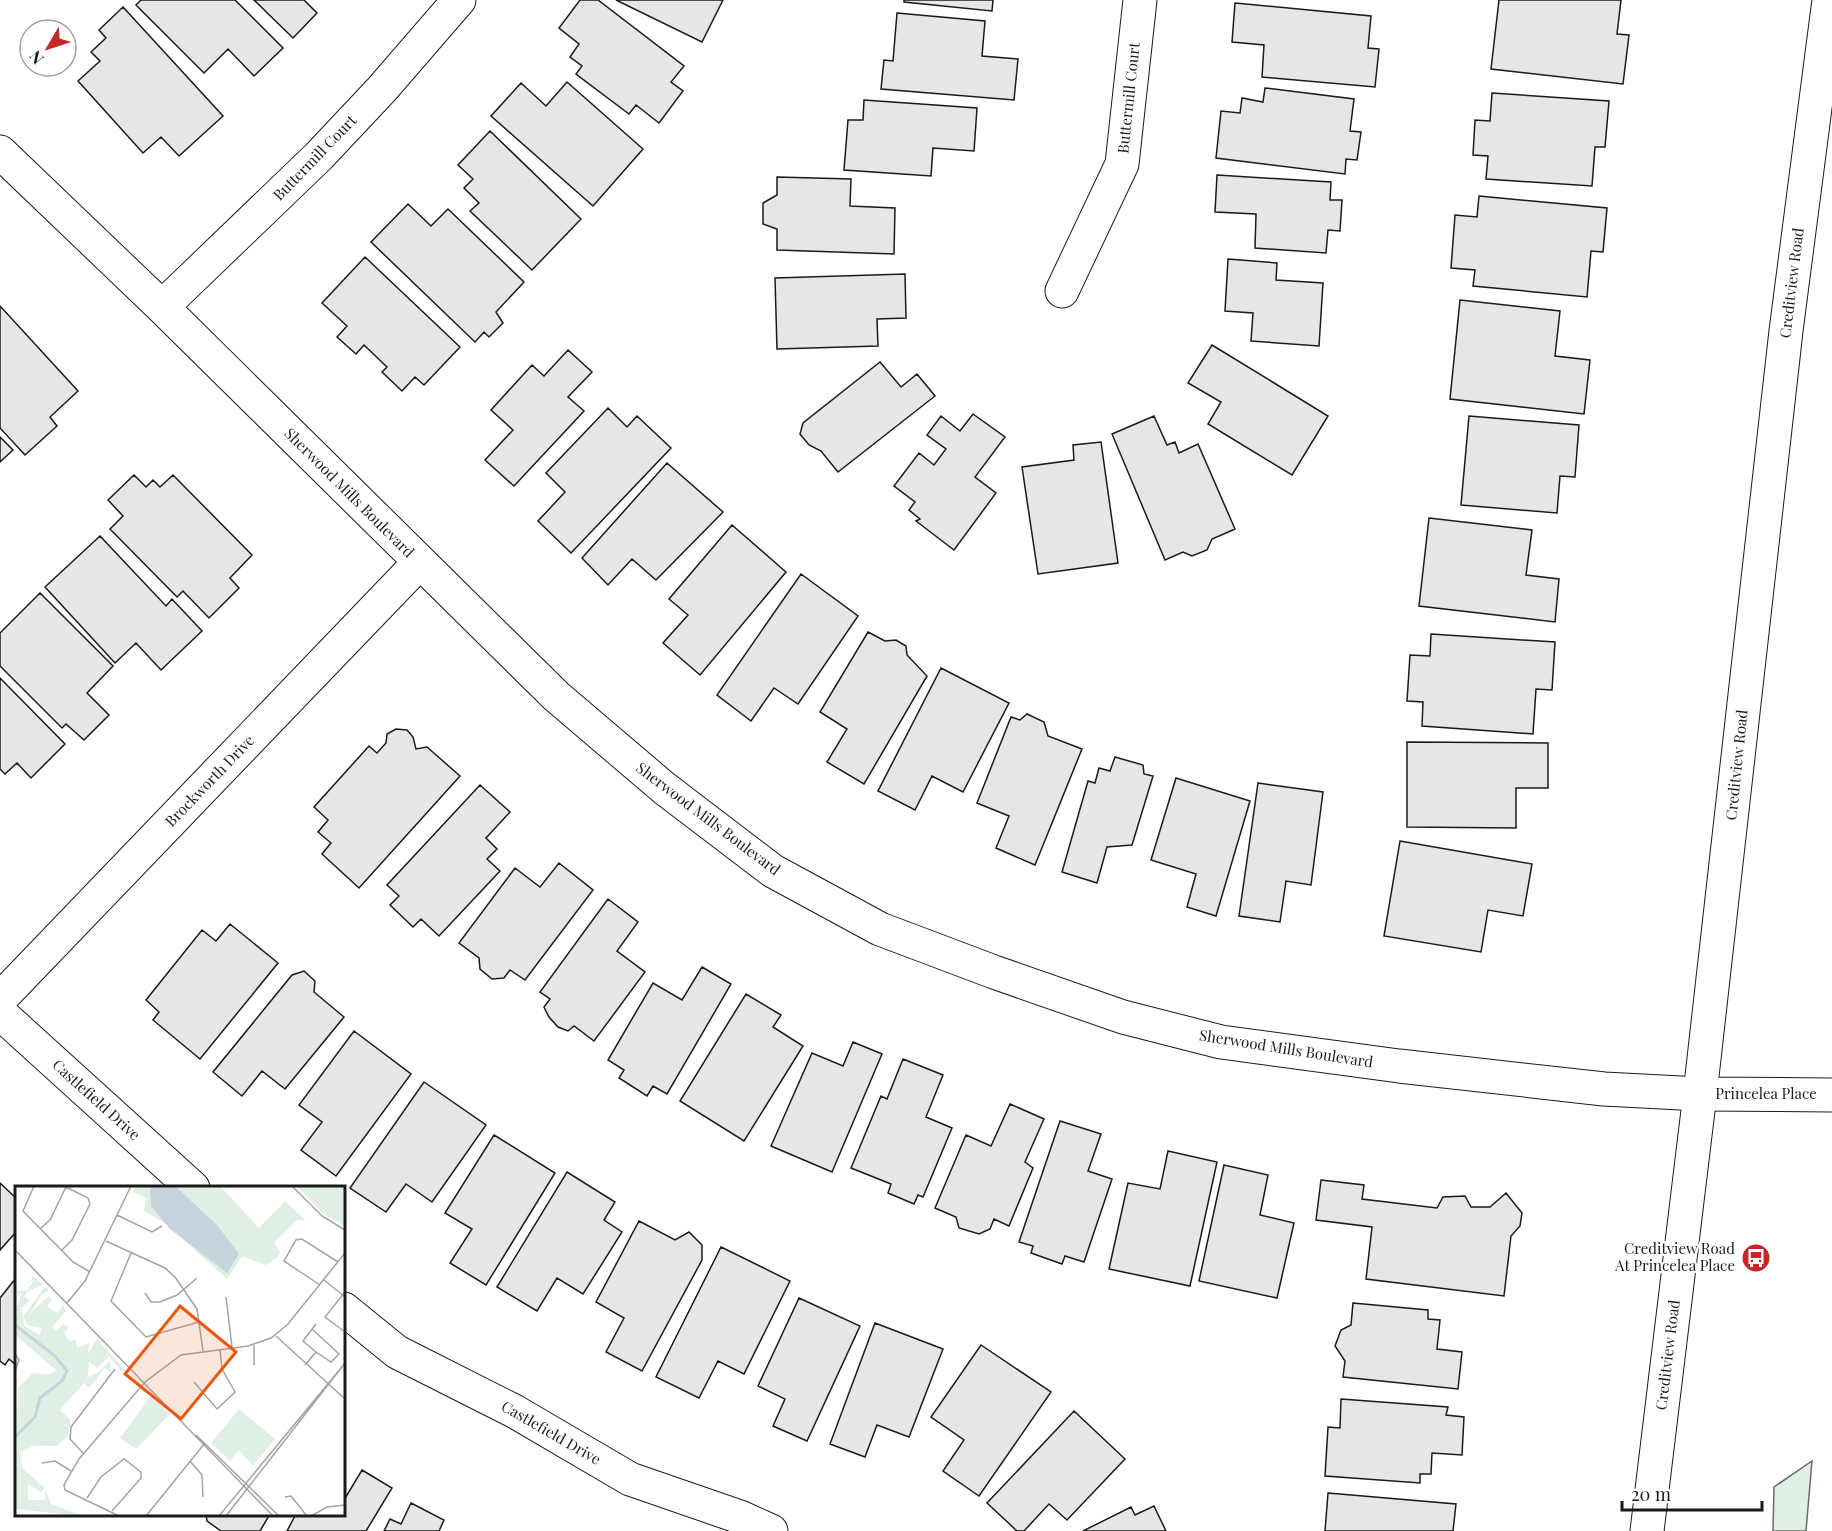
<svg xmlns="http://www.w3.org/2000/svg" width="1832" height="1531" font-family="'Playfair Display',serif">
	<style>
		.green { fill: #e0efe3; stroke: #6a6a6a; stroke-width: 1.5 }
		.building { fill: #e6e6e6; stroke: #1a1a1a; stroke-width: 1.5 }
		.lines { fill: none; stroke-linecap: round; stroke-linejoin: round }
		.minor-casing { stroke: #1a1a1a; stroke-width: 35 }
		.secondary-casing { stroke: #1a1a1a; stroke-width: 35 }
		.minor { stroke: #fff; stroke-width: 33 }
		.secondary { stroke: #fff; stroke-width: 33 }
		.labels { text-anchor: middle; stroke-width: 4.5; stroke-linejoin: round; paint-order: stroke }
		.street-label { font-size: 15px; fill: #1a1a1a; stroke: #fff }
		.poi-label { font-size: 15px; fill: #1a1a1a; stroke: #fff; text-anchor: end }
		.inset-river { fill: none; stroke: #c6d2dc; stroke-width: 3 }
		.inset-road { fill: none; stroke: #a3a3a3; stroke-width: 1.5 }
		.view { fill: #e8590c; fill-opacity: 0.15; stroke: #e8590c; stroke-width: 3 }
		.inset-edge { fill: none; stroke: #1a1a1a; stroke-width: 3 }
	</style>
	<rect width="100%" height="100%" fill="#fff"/>
	<path class="green" d="M1812 1461 1806 1531H1773L1774 1487Z"/>
	<path class="building" d="M141 0H235L283 48 254 76 228 49 204 73 136 5Z
		M254 0H304L317 13 293 38Z
		M580 0H598L684 66 671 82 683 91 659 123 636 105 629 114 576 74 582 66 570 57 579 44 559 28Z
		M616 0H723L702 42Z
		M904 0H993L992 11 904 2Z
		M1499 0H1621L1617 34 1629 35 1623 84 1491 69Z
		M1235 3 1371 16 1368 48 1379 49 1375 87 1262 77 1264 45 1232 42Z
		M123 7 223 116 179 156 161 137 143 153 78 81 100 61 91 52 106 38 99 30Z
		M897 13 985 21 982 56 1018 59 1014 100 881 89 884 60 893 61Z
		M567 82 643 149 593 206 491 116 521 83 546 106Z
		M1265 88 1354 99 1350 131 1361 132 1357 160 1346 159 1345 174 1216 158 1221 111 1240 113 1242 98 1263 102Z
		M1492 93 1609 101 1605 147H1595L1592 186 1486 179 1488 156 1473 155 1475 120 1490 121Z
		M864 100 977 108 974 151 933 148 931 176 844 170 848 120H863Z
		M490 131 581 219 532 270 470 211 479 203 464 188 473 179 458 165Z
		M1217 175 1331 182 1330 200H1342L1340 231 1328 230 1326 253 1255 248 1256 214 1215 212Z
		M777 177 851 179 850 206 895 208 894 254 777 250V229L763 224V203L777 195Z
		M1479 196 1607 208 1603 252 1591 251 1587 297 1473 286 1475 270 1451 268 1455 215 1477 217Z
		M408 204 431 226 448 209 524 282 496 312 503 323 489 337 484 332 475 342 371 242Z
		M365 257 460 347 424 385 415 377 402 391 382 372 387 367 364 345 356 354 337 337 347 326 322 303Z
		M1228 259 1277 263 1276 280 1323 283 1319 346 1251 341 1253 313 1225 311Z
		M905 274 906 318 877 319 878 346 777 349 775 278Z
		M1460 300 1560 311 1555 356 1590 360 1584 414 1450 399Z
		M0 306 78 391 50 417 57 426 25 455 0 428Z
		M1212 345 1328 416 1292 475 1208 424 1221 402 1188 383Z
		M568 350 592 372 568 397 584 411 514 486 485 460 513 430 491 410 532 365 544 376Z
		M880 362 901 387 917 374 935 396 838 472 821 451 809 445 800 434 803 423Z
		M608 408 627 427 637 416 671 448 571 553 538 521 565 492 546 473Z
		M973 414 1005 437 975 477 996 493 954 550 916 521 920 519 909 510 915 502 894 486 919 453 934 465 946 449 927 435 941 416 960 431Z
		M1154 416 1167 445 1175 442 1179 453 1198 444 1235 529 1212 539 1207 550 1192 556 1183 552 1165 560 1112 434Z
		M1469 416 1579 425 1575 477 1560 476 1557 513 1461 505Z
		M0 437 13 450 0 462Z
		M1101 442 1118 563 1038 574 1022 467 1074 460 1073 445Z
		M667 463 723 512 656 580 632 559 608 585 582 558Z
		M134 475 146 487 153 480 160 487 173 475 252 555 230 578 239 588 209 618 183 591 177 597 110 529 123 516 108 500Z
		M1429 518 1532 530 1526 575 1559 579 1555 622 1419 606Z
		M732 525 786 572 700 675 663 643 688 615 669 599Z
		M100 536 166 606 172 599 202 631 161 670 136 643 115 663 45 587Z
		M801 574 858 616 798 704 774 688 751 721 717 695Z
		M40 593 113 666 87 693 109 715 84 740 66 724 62 728 0 666V633Z
		M868 632 885 641 896 640 906 646 907 655 927 676 864 784 827 762 847 729 820 712Z
		M1431 634 1555 642 1552 690 1536 689 1533 734 1422 726 1423 702 1407 701 1410 655 1430 656Z
		M941 668 1009 703 963 792 932 776 915 810 878 791Z
		M0 678 65 744 31 778 17 763 5 774 0 769Z
		M1027 714 1044 722 1048 736 1082 749 1035 865 996 848 1009 816 977 803 1011 717 1020 720Z
		M396 729 407 730 413 737 416 749 427 747 460 776 359 888 322 854 331 843 318 832 328 820 314 807 369 746 377 753 386 743 387 734Z
		M1407 742 1548 743V788H1516V828L1407 827Z
		M1115 757 1143 765 1144 774 1153 776 1132 845 1107 847 1097 883 1062 872 1088 781 1095 783 1099 768 1110 771Z
		M1176 778 1250 801 1216 916 1187 907 1196 874 1151 860Z
		M1258 783 1323 792 1311 885 1286 881 1280 922 1239 916Z
		M480 785 510 812 486 838 497 849 487 859 500 871 439 936 421 919 413 927 390 905 399 896 387 885Z
		M1400 841 1532 864 1523 916 1488 910 1481 952 1384 936Z
		M559 863 593 890 525 980 510 970 504 978 492 979 480 969 479 958 459 943 515 868 540 887Z
		M608 899 638 922 617 951 645 972 594 1041 574 1026 568 1031 558 1027 549 1017 544 1007 550 999 540 992Z
		M230 924 278 963 200 1059 153 1020 159 1012 146 1000 202 930 216 941Z
		M702 967 731 984 667 1094 653 1086 647 1096 619 1078 624 1070 608 1060 653 983 682 1000Z
		M304 971 315 981 314 992 344 1017 285 1089 262 1071 242 1096 213 1072 292 975Z
		M746 994 781 1015 773 1027 803 1046 744 1141 680 1101Z
		M354 1031 411 1074 336 1176 301 1150 322 1122 299 1105Z
		M853 1042 882 1054 832 1172 771 1146 812 1053 843 1066Z
		M903 1059 943 1075 926 1117 952 1128 923 1197 918 1195 914 1204 888 1193 891 1184 851 1168 881 1096 887 1099Z
		M424 1082 486 1125 432 1202 406 1184 386 1212 350 1188Z
		M1010 1104 1044 1119 1025 1162 1033 1168 1009 1226 994 1219 990 1229 979 1234 959 1228 956 1217 935 1208 966 1135 991 1146Z
		M1060 1121 1101 1134 1088 1171 1112 1179 1084 1262 1065 1256 1062 1264 1031 1253 1033 1246 1019 1242Z
		M494 1135 555 1173 486 1285 450 1263 472 1229 445 1213Z
		M1168 1151 1217 1162 1190 1286 1109 1269 1128 1183 1160 1189Z
		M1224 1165 1268 1175 1260 1215 1294 1223 1277 1298 1199 1281Z
		M567 1172 615 1202 604 1220 622 1232 583 1294 557 1278 537 1311 497 1287Z
		M1321 1180 1364 1185 1362 1199 1437 1208 1443 1197 1465 1196 1471 1207H1490L1506 1193 1522 1213 1520 1226 1511 1236 1504 1296 1366 1279 1372 1227 1316 1220Z
		M0 1183 16 1198V1232L0 1250Z
		M639 1221 675 1240 689 1232 702 1245V1260L642 1371 606 1352 624 1318 596 1302Z
		M721 1247 790 1281 744 1374 718 1361 699 1398 656 1377Z
		M16 1278V1365L9 1359 5 1365 0 1361V1298Z
		M799 1298 860 1326 807 1441 773 1426 785 1399 758 1386Z
		M1353 1303 1428 1310V1319L1440 1320 1437 1349 1462 1352 1458 1389 1343 1377 1345 1361 1335 1346 1341 1330 1351 1325Z
		M875 1323 943 1349 909 1437 877 1425 865 1457 830 1444Z
		M981 1345 1051 1392 979 1496 943 1471 964 1440 931 1417Z
		M1341 1399 1448 1407 1446 1415 1464 1417 1462 1455 1432 1453 1431 1474H1420V1483L1325 1476 1328 1427 1340 1428Z
		M1074 1411 1125 1459 1067 1520 1049 1504 1024 1531H1017L987 1503Z
		M362 1470 392 1488 366 1531H287L296 1514H344V1500Z
		M1328 1493 1456 1504 1453 1531H1325Z
		M411 1503 444 1520 439 1531H384L390 1519 401 1524Z
		M1154 1506 1166 1531H1083L1131 1507 1135 1515Z
		M206 1514H270L260 1531H221L207 1521Z"/>
	<g class="lines">
		<g class="minor-casing">
			<path id="minor" d="M0 152 162 307 556 696 664 788 773 871 880 929 994 972 1123 1017 1221 1042 1399 1066 1604 1089 1700 1094 1832 1095
				M1062 291 1122 164 1140 0
				M162 307 319 156 382 89 459 0
				M0 999 420 562
				M0 1013 193 1188
				M344 1309 397 1352 514 1411 630 1479 740 1517 771 1531"/>
		</g>
		<g class="secondary-casing">
			<path id="secondary" d="M1647 1531 1700 1094 1786 331 1829 0"/>
		</g>
		<use href="#minor" class="minor"/>
		<use href="#secondary" class="secondary"/>
	</g>
	<defs>
		<g id="bus-disc" transform="scale(1.5)"><circle r="9.5" fill="#c62828" stroke="#fff"/><path d="M-5-6H5V4H4V6H2V4H-2V6H-4V4H-5ZM-3.5-4V0h7V-4ZM-3.5 1.2v1.5H-2V1.2ZM2 1.2v1.5H3.5V1.2Z" fill="#fff"/></g>
	</defs>
	<g fill-rule="evenodd">
		<use href="#bus-disc" x="1756" y="1258"/>
	</g>
	<g class="labels">
		<g class="street-label">
			<text transform="translate(1129 98) rotate(-84)" y="5">Buttermill Court</text>
			<text transform="translate(315 158) rotate(-46)" y="5">Buttermill Court</text>
			<text transform="translate(1792 283) rotate(-83)" y="5">Creditview Road</text>
			<text transform="translate(349 493) rotate(45)" y="5">Sherwood Mills Boulevard</text>
			<text transform="translate(1737 765) rotate(-84)" y="5">Creditview Road</text>
			<text transform="translate(210 781) rotate(-46)" y="5">Brockworth Drive</text>
			<text transform="translate(708 819) rotate(37)" y="5">Sherwood Mills Boulevard</text>
			<text transform="translate(1286 1049) rotate(9)" y="5">Sherwood Mills Boulevard</text>
			<text x="1766" y="1099">Princelea Place</text>
			<text transform="translate(96 1100) rotate(42)" y="5">Castlefield Drive</text>
			<text transform="translate(1668 1355) rotate(-83)" y="5">Creditview Road</text>
			<text transform="translate(551 1433) rotate(30)" y="5">Castlefield Drive</text>
		</g>
		<g class="poi-label">
			<text x="1735" y="1254">Creditview Road<tspan x="1735" dy="17">At Princelea Place</tspan></text>
		</g>
	</g>
	<g transform="translate(15 1186)">
		<rect width="330" height="330" fill="#fff"/>
		<path d="M121 0H205L244 42 270 15 291 35 282 34 259 57 265 66 263 71 251 79 227 70 212 93 150 37 129 25 131 12 118 6ZM282 0H330V40L309 28ZM19 90 28 98 12 106 9 110 15 115 0 126 7 107 3 110 1 105 13 104 19 93 12 98ZM30 100 34 105 27 108 16 126 34 110 37 114 32 119 34 122 43 127 48 119 51 125 37 141 42 145 48 138 54 141 49 147 54 155 61 154 62 162 74 157 73 168 82 153 113 187 105 184 94 170 82 182 74 176 72 198 73 191 84 186 95 174 96 187 90 182 74 202 69 197 45 224 56 235 53 250 42 260H18L6 266 7 282 30 302 26 306 13 298V314H30V303L36 318 68 330 0 323 3 202 18 187 35 188 41 184 0 149V134L3 123H7L9 140 25 149 26 142 13 139 8 131ZM136 210 155 228 121 263 105 252ZM224 223 260 253 238 280 224 264 215 275 196 257Z" fill="#e0efe3"/>
		<path d="M135 0H160L202 39 224 68 212 87 154 42 136 20Z" fill="#c6d2dc"/>
		<path class="inset-river" d="M0 139 40 170 52 185 47 195 25 212 20 231 0 251"/>
		<path class="inset-road" d="M19 0 8 25 58 76 75 86M277 0 307 30 330 44M102 29 137 46 147 40M25 43 35 34 51 1M91 55 150 82 160 91 182 123 188 165M0 64 258 330M46 65 57 54 75 18 73 12 49 0M116 67 96 115 131 151 184 136M309 94 330 111M305 99 269 75 281 54 287 53 323 76M330 106 310 131 330 146M130 107 136 116H145L162 109 182 92M211 111 217 161M52 117 70 95 116 0M301 138 288 155 301 166M261 150 330 213M239 159V179M0 168 4 174 0 185M290 179 301 166 316 176 324 168 297 143M179 196 202 223 220 206 207 183 205 163M181 249 264 330M69 268 55 253 56 241 100 183M175 275 187 289 188 311M27 277 40 275 56 285M270 311 276 310 292 330M72 312 86 291 109 273 126 286V292L97 325M104 330 50 304 49 299 64 273 130 196 166 169 233 160 256 152 273 138 330 67M131 330 190 257M204 330 326 182M211 330 330 177M296 330 312 321 330 319"/>
		<path class="view" d="M165 120 221 166 166 233 110 188Z"/>
		<rect width="330" height="330" class="inset-edge"/>
	</g>
	<g transform="translate(48 48) rotate(231)"><circle r="28" fill="#ffffff" stroke="#a3a3a3" stroke-width="1.5"/>
	<path d="M0-4.5L10 22L0 15L-10 22Z" fill="#c62828"/>
	<text y="-9" font-size="16" font-weight="bold" text-anchor="middle" fill="#1a1a1a">N</text>
	</g>
	<path d="M1622 1501v9h140v-9" fill="none" stroke="#1a1a1a" stroke-width="3"/>
	<text x="1631" y="1501" font-size="18" fill="#1a1a1a" stroke="#ffffff" stroke-width="4.5" paint-order="stroke">20 m</text>
</svg>
